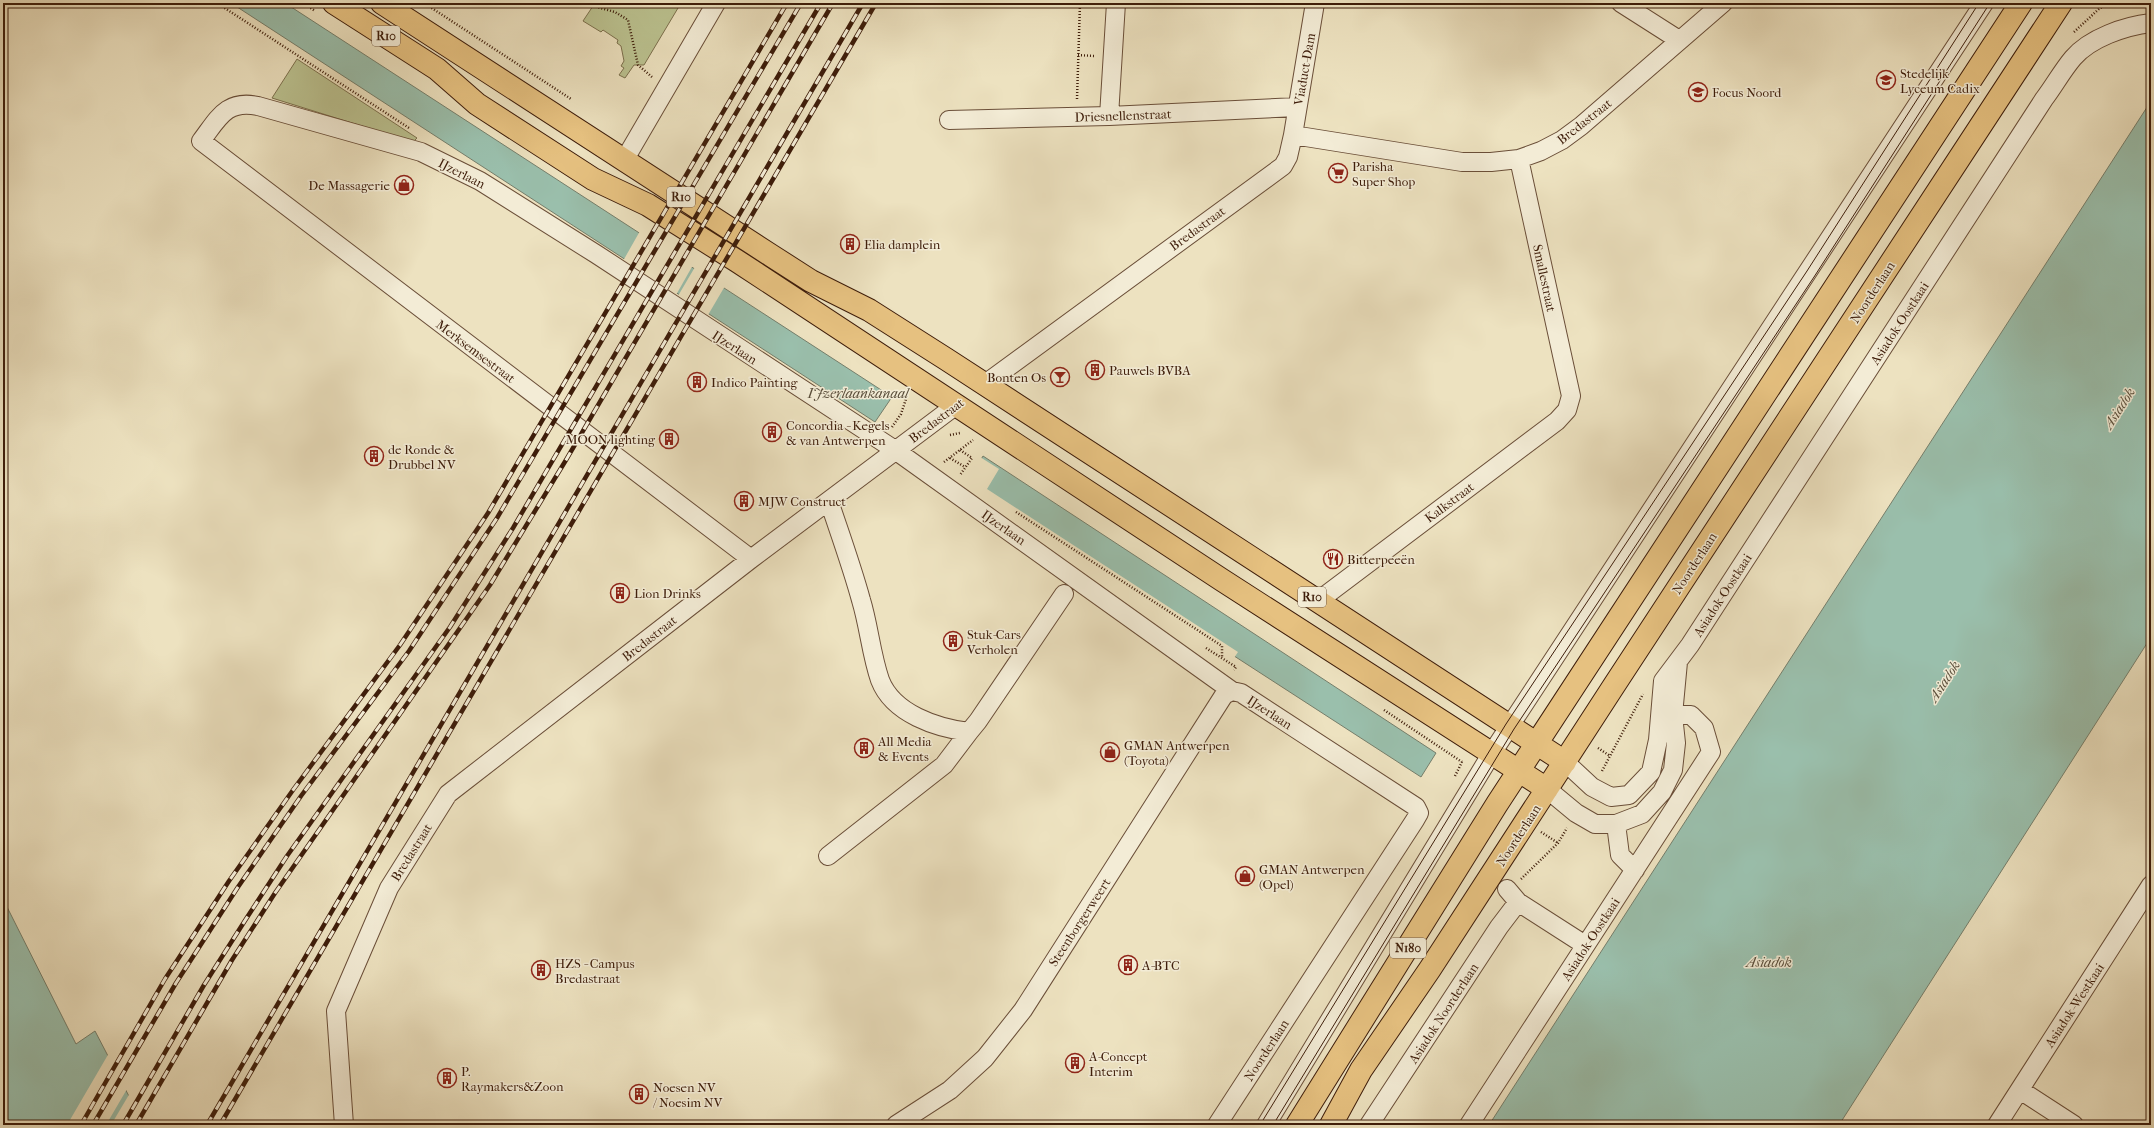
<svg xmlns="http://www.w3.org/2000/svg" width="2154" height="1128" font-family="'IM FELL French Canon',serif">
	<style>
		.green { fill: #bbc290; stroke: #7c704d }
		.water { fill: #9abfac; stroke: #757e6b }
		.pier { fill: #ede2c0 }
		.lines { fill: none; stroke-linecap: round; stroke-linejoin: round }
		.minor-casing { stroke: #6a4e38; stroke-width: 20 }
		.major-casing { stroke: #3e1d0a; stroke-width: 24 }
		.path { stroke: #3e1d0a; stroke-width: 2.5; stroke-dasharray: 1 2; stroke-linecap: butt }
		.minor { stroke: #f3ecd6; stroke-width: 18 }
		.major { stroke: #e6c180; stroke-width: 22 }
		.tram { stroke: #3e1d0a; stroke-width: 1 }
		.rail-casing { stroke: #3e1d0a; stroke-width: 4.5 }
		.rail { stroke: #f3ecd6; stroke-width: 3; stroke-dasharray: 9; stroke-linecap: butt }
		.labels { text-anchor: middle; stroke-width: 3; stroke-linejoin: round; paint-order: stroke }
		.shield { fill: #f3ecd6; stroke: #745b47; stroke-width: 1 }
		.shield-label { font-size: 12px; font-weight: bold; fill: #3e1d0a }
		.street-label { font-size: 13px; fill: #3e1d0a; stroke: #f3ecd6 }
		.poi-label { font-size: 13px; fill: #3e1d0a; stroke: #f3ecd6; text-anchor: start }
		.water-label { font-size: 14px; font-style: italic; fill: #5a4e3b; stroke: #f3ecd6 }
	</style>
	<rect width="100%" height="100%" fill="#ede2c0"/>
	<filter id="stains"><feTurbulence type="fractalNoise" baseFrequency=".005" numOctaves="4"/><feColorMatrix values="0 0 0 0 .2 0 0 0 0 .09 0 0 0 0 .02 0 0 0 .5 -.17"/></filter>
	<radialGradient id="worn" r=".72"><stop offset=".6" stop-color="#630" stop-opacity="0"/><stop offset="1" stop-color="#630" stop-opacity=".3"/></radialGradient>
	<path class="green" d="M595 3H681L644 65H634L625 78 619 75 624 68 621 66 624 61 621 46 617 43 618 40 603 30 601 32 583 21Z
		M297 59 417 138 413 142 272 98Z"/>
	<path class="water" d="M231 3H285L892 397 875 422Z
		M2151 101V637L1839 1125H1489Z
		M983 456 1436 753 1421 777 967 483Z
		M3 899 76 1044 95 1031 144 1125H3Z"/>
	<path class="pier" d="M640 231 693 265 676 295 623 261Z
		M695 267 725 286 708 315 678 296Z
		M980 457 999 469 987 489 1238 652 1234 658 966 484 965 482Z
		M109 1053 127 1089 106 1125H67Z
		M130 1093 146 1125H111Z"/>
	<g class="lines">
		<g class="minor-casing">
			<path id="minor" d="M1621 3 1679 40
				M1109 116 1116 3
				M949 120 1109 116 1297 107
				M1293 135 1462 162H1491L1519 159 1541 151 1562 140 1581 126 1723 3
				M625 159 716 3
				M985 384 1283 166 1288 157 1293 135 1315 3
				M829 501C840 534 852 567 861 600 869 626 871 654 880 680 893 714 937 728 969 732L978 721 1064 594
				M751 559 201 141C218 119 226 99 258 106L421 152 480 181 596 254 895 450 1232 691 1241 693 1416 807 1419 813 1415 820 1217 1125
				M1318 601 1557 421 1567 410 1571 396 1519 159
				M1565 762 1592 787 1611 797 1629 795 1651 772 1658 740 1663 681 1690 645 2044 99C2054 86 2062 71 2073 58 2090 38 2125 26 2151 23
				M1547 789 1576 813 1595 824H1616L1642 814 1662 792 1673 770 1676 743 1673 715 1678 662
				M1616 824 1620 855 1635 870
				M828 856 944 765 969 732
				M1507 889 1518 902 1585 945
				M2020 1090 2074 1125
				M344 1125 336 1011 389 888 448 794 751 559 955 406
				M896 1125 950 1090 985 1058 1023 1010 1224 695 1232 691
				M1266 1125 1492 753 1984 3
				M1369 1125 1499 927 1518 902
				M1469 1125 1711 752 1704 728 1691 715H1673L1660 718
				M1997 1125 2151 885"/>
		</g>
		<g class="major-casing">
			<path id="major" d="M334 3 437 69 477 104 593 179 648 205 737 261 1222 580 1547 789
				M382 3 772 256 811 281 869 310 946 359 1565 762
				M1297 1125 1497 804 2021 3
				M1331 1125 1361 1070 1430 969 1615 684 2061 3"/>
		</g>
		<path class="path" d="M217 3 409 128
			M303 3 315 11
			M424 3 571 99
			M599 3 597 7 615 12 628 20 638 65 652 77
			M664 3 671 8
			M1080 5 1097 7
			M2074 32 2100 8 2111 3
			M1078 55 1094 56
			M1077 99 1080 3
			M892 427 901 414 907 396
			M950 435 960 433
			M960 450 972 458 960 475
			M950 458 965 467
			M944 462 973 440
			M1016 512 1222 646V658
			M1206 648 1236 667 1234 670
			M1384 710 1462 762
			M1598 748 1610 756
			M1602 771 1643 694
			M1455 776 1462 762
			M1541 832 1558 843
			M1521 879 1558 843 1567 828"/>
		<use href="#minor" class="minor"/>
		<use href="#major" class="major"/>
		<path class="tram" d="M1260 1125 1506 724 1807 271 1979 3
			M1273 1125 1514 729 1814 277 1990 3"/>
		<g class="rail-casing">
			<path id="rail" d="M81 1125 165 979 229 881 293 790 400 645 488 513 787 3
				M93 1125 176 983 238 887 301 796 409 651 497 518 801 3
				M123 1125 204 985 246 919 287 856 450 627 513 528 821 3
				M136 1125 232 960 275 893 490 585 566 460 833 3
				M207 1125 863 3
				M220 1125 876 3"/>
		</g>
		<use href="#rail" class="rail"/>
	</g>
	<defs>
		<g id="school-ring" transform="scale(1)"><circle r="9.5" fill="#f3ecd6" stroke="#8f2418" stroke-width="1.5"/><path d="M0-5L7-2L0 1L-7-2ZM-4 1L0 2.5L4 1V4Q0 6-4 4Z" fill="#8f2418"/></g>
		<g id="supermarket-ring" transform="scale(1)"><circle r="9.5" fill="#f3ecd6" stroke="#8f2418" stroke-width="1.5"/><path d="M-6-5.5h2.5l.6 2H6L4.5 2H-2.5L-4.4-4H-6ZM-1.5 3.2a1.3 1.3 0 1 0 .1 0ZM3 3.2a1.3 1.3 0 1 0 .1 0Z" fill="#8f2418"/></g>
		<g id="shop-ring" transform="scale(1)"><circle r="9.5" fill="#f3ecd6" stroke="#8f2418" stroke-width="1.5"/><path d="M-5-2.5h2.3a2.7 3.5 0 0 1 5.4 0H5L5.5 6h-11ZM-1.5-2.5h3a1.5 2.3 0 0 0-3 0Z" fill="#8f2418"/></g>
		<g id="building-ring" transform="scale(1)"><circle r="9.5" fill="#f3ecd6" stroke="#8f2418" stroke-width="1.5"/><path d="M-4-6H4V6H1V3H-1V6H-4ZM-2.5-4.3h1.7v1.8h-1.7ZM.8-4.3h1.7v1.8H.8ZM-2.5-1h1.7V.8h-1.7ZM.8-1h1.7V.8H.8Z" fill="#8f2418"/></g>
		<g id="bar-ring" transform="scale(1)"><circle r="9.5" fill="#f3ecd6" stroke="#8f2418" stroke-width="1.5"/><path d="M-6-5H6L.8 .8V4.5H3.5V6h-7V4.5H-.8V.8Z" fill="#8f2418"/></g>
		<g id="restaurant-ring" transform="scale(1)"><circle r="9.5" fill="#f3ecd6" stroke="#8f2418" stroke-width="1.5"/><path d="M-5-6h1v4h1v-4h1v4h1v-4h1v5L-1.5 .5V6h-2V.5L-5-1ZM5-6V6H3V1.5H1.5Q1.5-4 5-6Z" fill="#8f2418"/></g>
	</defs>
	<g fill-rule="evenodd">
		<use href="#school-ring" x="1886" y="80"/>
		<use href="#school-ring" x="1698" y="92"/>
		<use href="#supermarket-ring" x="1338" y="173"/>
		<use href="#shop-ring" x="404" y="185"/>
		<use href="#building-ring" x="850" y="244"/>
		<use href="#building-ring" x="1095" y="370"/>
		<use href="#bar-ring" x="1060" y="377"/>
		<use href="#building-ring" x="697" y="382"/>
		<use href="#building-ring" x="772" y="432"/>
		<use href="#building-ring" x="669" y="439"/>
		<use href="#building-ring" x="374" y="456"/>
		<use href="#building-ring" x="744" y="501"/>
		<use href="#restaurant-ring" x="1333" y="559"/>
		<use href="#building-ring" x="620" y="593"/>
		<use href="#building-ring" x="953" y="641"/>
		<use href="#building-ring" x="864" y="748"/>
		<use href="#shop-ring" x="1110" y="752"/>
		<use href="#shop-ring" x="1245" y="876"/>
		<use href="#building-ring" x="1128" y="965"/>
		<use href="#building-ring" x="541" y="970"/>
		<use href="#building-ring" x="1075" y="1063"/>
		<use href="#building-ring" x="447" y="1078"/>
		<use href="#building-ring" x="639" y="1094"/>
	</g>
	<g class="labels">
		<g class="shield">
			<rect x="372" y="26" width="28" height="20" rx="3"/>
			<rect x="667" y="187" width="28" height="20" rx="3"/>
			<rect x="1298" y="587" width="28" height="20" rx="3"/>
			<rect x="1390" y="938" width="36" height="20" rx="3"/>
		</g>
		<g class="shield-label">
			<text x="386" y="40">R10</text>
			<text x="681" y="201">R10</text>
			<text x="1312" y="601">R10</text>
			<text x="1408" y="952">N180</text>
		</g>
		<g class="street-label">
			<text transform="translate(1304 69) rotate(-80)" y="5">Viaduct-Dam</text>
			<text transform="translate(1123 115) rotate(-2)" y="5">Driesnellenstraat</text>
			<text transform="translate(1584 121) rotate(-38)" y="5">Bredastraat</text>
			<text transform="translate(462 173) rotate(27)" y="5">IJzerlaan</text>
			<text transform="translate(1197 228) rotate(-36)" y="5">Bredastraat</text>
			<text transform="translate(1545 278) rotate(78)" y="5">Smallestraat</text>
			<text transform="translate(1872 292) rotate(-57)" y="5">Noorderlaan</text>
			<text transform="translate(1899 323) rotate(-57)" y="5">Asiadok-Oostkaai</text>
			<text transform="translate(735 347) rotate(33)" y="5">IJzerlaan</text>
			<text transform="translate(476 351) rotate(37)" y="5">Merksemsestraat</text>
			<text transform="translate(936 420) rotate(-37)" y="5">Bredastraat</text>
			<text transform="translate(1449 502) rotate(-37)" y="5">Kalkstraat</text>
			<text transform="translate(1004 527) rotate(35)" y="5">IJzerlaan</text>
			<text transform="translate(1694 563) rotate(-57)" y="5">Noorderlaan</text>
			<text transform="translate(1722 595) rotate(-57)" y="5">Asiadok-Oostkaai</text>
			<text transform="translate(649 638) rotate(-38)" y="5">Bredastraat</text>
			<text transform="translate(1270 712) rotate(33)" y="5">IJzerlaan</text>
			<text transform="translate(1518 835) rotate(-57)" y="5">Noorderlaan</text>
			<text transform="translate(411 852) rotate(-58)" y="5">Bredastraat</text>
			<text transform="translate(1079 922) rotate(-57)" y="5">Steenborgerweert</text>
			<text transform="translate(1590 939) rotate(-57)" y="5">Asiadok-Oostkaai</text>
			<text transform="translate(2074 1005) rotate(-57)" y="5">Asiadok-Westkaai</text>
			<text transform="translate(1443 1013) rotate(-57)" y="5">Asiadok Noorderlaan</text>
			<text transform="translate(1266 1050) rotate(-57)" y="5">Noorderlaan</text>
		</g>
		<g class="poi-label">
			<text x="1900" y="78">Stedelijk<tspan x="1900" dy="15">Lyceum Cadix</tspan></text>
			<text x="1712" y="97">Focus Noord</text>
			<text x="1352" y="171">Parisha<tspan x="1352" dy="15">Super Shop</tspan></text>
			<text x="390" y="190" text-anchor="end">De Massagerie</text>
			<text x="864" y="249">Elia damplein</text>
			<text x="1109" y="375">Pauwels BVBA</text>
			<text x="1046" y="382" text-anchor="end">Bonten Os</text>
			<text x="711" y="387">Indico Painting</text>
			<text x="786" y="430">Concordia - Kegels<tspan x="786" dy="15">&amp; van Antwerpen</tspan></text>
			<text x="655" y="444" text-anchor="end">MOON lighting</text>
			<text x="388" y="454">de Ronde &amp;<tspan x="388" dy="15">Drubbel NV</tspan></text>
			<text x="758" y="506">MJW Construct</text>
			<text x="1347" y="564">Bitterpeeën</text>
			<text x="634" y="598">Lion Drinks</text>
			<text x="967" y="639">Stuk-Cars<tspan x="967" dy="15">Verholen</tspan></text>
			<text x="878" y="746">All Media<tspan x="878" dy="15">&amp; Events</tspan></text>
			<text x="1124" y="750">GMAN Antwerpen<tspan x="1124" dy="15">(Toyota)</tspan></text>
			<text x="1259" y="874">GMAN Antwerpen<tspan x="1259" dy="15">(Opel)</tspan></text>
			<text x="555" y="968">HZS - Campus<tspan x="555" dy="15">Bredastraat</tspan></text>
			<text x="1142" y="970">A-BTC</text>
			<text x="1089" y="1061">A-Concept<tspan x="1089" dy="15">Interim</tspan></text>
			<text x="461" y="1076">P.<tspan x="461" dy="15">Raymakers&amp;Zoon</tspan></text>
			<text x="653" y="1092">Noesen NV<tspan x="653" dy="15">/ Noesim NV</tspan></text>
		</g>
		<g class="water-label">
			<text x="858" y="398">IJzerlaankanaal</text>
			<text transform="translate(2119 408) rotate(-57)" y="5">Asiadok</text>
			<text transform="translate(1944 681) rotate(-57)" y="5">Asiadok</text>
			<text x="1769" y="967">Asiadok</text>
		</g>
	</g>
	<rect width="2154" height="1128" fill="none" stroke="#ede2c0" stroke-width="16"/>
	<rect x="4" y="4" width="2146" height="1120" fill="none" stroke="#3e1d0a" stroke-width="2"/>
	<rect x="8" y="8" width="2138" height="1112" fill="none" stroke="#3e1d0a"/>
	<rect width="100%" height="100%" filter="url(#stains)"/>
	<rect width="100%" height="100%" fill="url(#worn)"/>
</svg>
